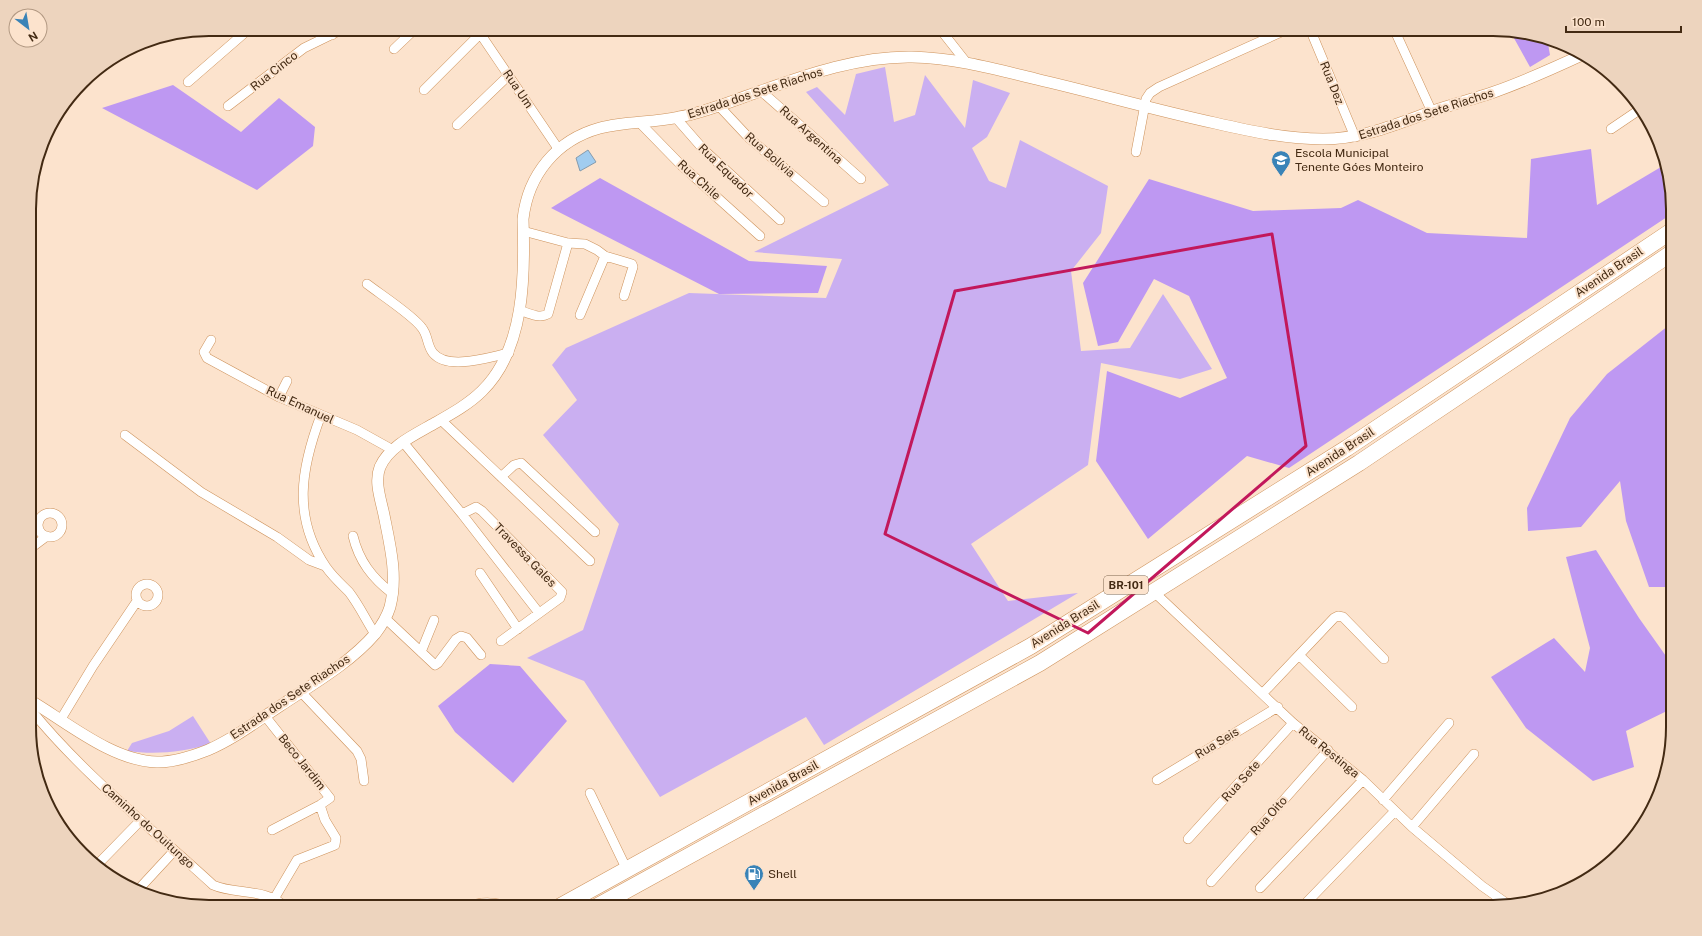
<svg xmlns="http://www.w3.org/2000/svg" width="1702" height="936" font-family="'Public Sans',sans-serif">
	<style>
		.green { fill: #caaff1 }
		.forest { fill: #be98f2 }
		.water { fill: #a1ccef; stroke: #859bad }
		.lines { fill: none; stroke-linecap: round; stroke-linejoin: round }
		.minor-casing { stroke: #cd925b; stroke-width: 10 }
		.tertiary-casing { stroke: #cd925b; stroke-width: 12 }
		.motorway-casing { stroke: #cd925b; stroke-width: 17 }
		.minor { stroke: #fff; stroke-width: 9 }
		.tertiary { stroke: #fff; stroke-width: 11 }
		.motorway { stroke: #fff; stroke-width: 16 }
		.marked { fill: none; stroke: #c2185b; stroke-width: 3; stroke-linejoin: round }
		.labels { text-anchor: middle; stroke-width: 4; stroke-linejoin: round; paint-order: stroke }
		.shield { fill: #fce3cd; stroke: #7a624b; stroke-width: 1 }
		.shield-label { font-size: 11px; font-weight: bold; fill: #432a13 }
		.street-label { font-size: 12px; fill: #432a13; stroke: #fce3cd }
		.poi-label { font-size: 12px; fill: #432a13; stroke: #fce3cd; text-anchor: start }
		.rim { fill: none; stroke: #432a13; stroke-width: 2 }
	</style>
	<rect width="100%" height="100%" fill="#fce3cd"/>
	<path class="green" d="M885 67 894 122 915 115 925 75 965 128 973 80 1010 93 987 137 972 148 989 181 1006 188 1020 140 1108 186 1101 233 1071 271 1081 351 1130 348 1163 294 1212 369 1180 379 1101 363 1088 465 971 544 1008 601 1078 593 824 745 806 717 660 797 584 681 527 658 583 630 619 524 543 435 577 400 552 365 566 348 689 293 826 298 842 259 754 252 889 185 806 92 817 87 845 115 856 74Z
		M193 716 211 744C182 752 157 755 127 751L132 743 169 731Z"/>
	<path class="forest" d="M1510 31 1540 35 1547 38 1550 55 1530 67Z
		M173 85 241 132 279 98 315 127 313 146 257 190 102 108Z
		M1591 149 1597 205 1666 164 1673 197V213L1289 468 1247 456 1148 539 1096 461 1107 371 1180 398 1227 378 1189 296 1154 279 1118 342 1098 346 1083 283 1149 179 1253 211 1341 208 1358 200 1427 233 1527 238 1531 159Z
		M600 178 749 261 827 266 818 293 719 294 551 208Z
		M1673 322V587H1649L1626 521 1620 481 1581 527 1528 531 1527 508 1570 418 1607 374Z
		M1596 550 1639 618 1673 666 1671 709 1626 731 1634 767 1593 781 1526 728 1491 677 1554 638 1585 672 1590 648 1566 557Z
		M490 664 520 666 567 721 513 783 455 732 438 706Z"/>
	<path class="water" d="M588 150 596 162 580 171 576 158Z"/>
	<g class="lines">
		<g class="minor-casing">
			<path id="minor" d="M324 29 332 35
				M477 29 559 150
				M940 29 966 62
				M1310 29 1355 137
				M1394 29 1432 112
				M394 49 415 29
				M188 82 249 29
				M424 90 480 34
				M761 91 861 179
				M228 106 304 48 343 29
				M719 106 749 138 824 202
				M676 118 704 150 780 220
				M640 123 681 165 760 236
				M457 125 509 75
				M1611 129 1642 108
				M1136 152 1146 99 1150 93 1159 87 1288 29
				M523 231 568 243 585 244 597 250 605 256 632 264 633 267 624 296
				M367 284C380 294 414 316 422 328 428 335 427 346 433 353 448 371 489 357 509 353
				M519 310C528 313 539 319 548 314L568 243
				M580 315 605 256
				M211 340 204 352 207 358 279 397 357 430 393 450
				M31 341V343
				M279 397 287 381
				M321 415C301 468 292 517 326 567 333 577 341 584 349 592 359 605 366 620 375 634
				M441 420 590 561
				M125 435 201 492 277 537 309 560 325 566
				M403 442 462 514 539 613
				M501 477 514 465 521 463 595 532
				M38 525a12 12 0 1 1 24 0a12 12 0 1 1-24 0Z
				M462 514 476 507 482 511 562 592 560 598 501 641
				M353 536C359 561 372 578 393 594
				M31 548 47 536
				M480 573 518 629
				M136 595a11 11 0 1 1 22 0a11 11 0 1 1-22 0Z
				M1154 592 1293 723 1363 780 1412 827 1482 886 1509 905
				M386 619 435 665 438 663 456 639 461 636 467 638 481 655
				M421 652 434 620
				M1300 656 1352 707
				M301 692 357 751 361 759 364 781
				M1263 693 1334 618 1338 616 1343 617 1384 659
				M31 710C84 775 151 828 213 885 235 895 268 888 285 907
				M265 716 330 798 320 805 272 830
				M61 719 93 666 137 601
				M1157 780 1278 707
				M590 793 627 870
				M1383 800 1449 723
				M1412 827 1474 754
				M1188 839 1293 723
				M98 864 140 821
				M1211 882 1328 750
				M1260 888 1363 780
				M137 891 174 851
				M274 899 297 860 335 845 336 838 325 820 320 805
				M1306 903 1395 811
				M468 907C482 900 498 903 513 907"/>
		</g>
		<g class="tertiary-casing">
			<path id="tertiary" d="M31 701C68 723 113 761 157 762 174 762 193 756 208 750 234 739 257 721 280 706 313 684 350 663 375 634 382 625 387 617 390 607 398 576 390 545 384 515 381 500 374 482 380 467 389 446 416 434 435 423 451 414 469 404 482 391 525 349 525 275 523 219 528 175 556 140 600 128 625 121 653 123 679 117 707 112 734 100 761 91 808 74 861 56 912 57 955 58 995 69 1036 79 1096 93 1155 110 1215 123 1250 131 1286 139 1323 139 1363 139 1397 124 1433 111 1453 104 1474 99 1494 92 1525 81 1554 68 1584 54"/>
		</g>
		<g class="motorway-casing">
			<path id="motorway" d="M559 907 1031 646 1347 448 1673 230
				M596 907 1040 663 1359 463 1673 252"/>
		</g>
		<use href="#minor" class="minor"/>
		<use href="#tertiary" class="tertiary"/>
		<use href="#motorway" class="motorway"/>
	</g>
	<path class="marked" d="M1272 234 1306 446 1088 633 885 534 955 291Z"/>
	<defs>
		<g id="school-pin" transform="scale(1)"><path d="M0 17L-7.5 6A9.5 9.5 0 1 1 7.5 6Z" fill="#3983b7" stroke="#fce3cd"/><path d="M0-5L7-2L0 1L-7-2ZM-4 1L0 2.5L4 1V4Q0 6-4 4Z" fill="#fff"/></g>
		<g id="fuel-pin" transform="scale(1)"><path d="M0 17L-7.5 6A9.5 9.5 0 1 1 7.5 6Z" fill="#3983b7" stroke="#fce3cd"/><path d="M-5.5-6h7V0h2V4h1.3V-2.5L3-4.5l.8-.8L6-3V5H2.5V1h-1V6h-7ZM-4.2-4.7v3.2H.2V-4.7Z" fill="#fff"/></g>
	</defs>
	<g fill-rule="evenodd">
		<use href="#school-pin" x="1281" y="160"/>
		<use href="#fuel-pin" x="754" y="874"/>
	</g>
	<g class="labels">
		<rect class="shield" x="1104" y="576" width="44" height="18" rx="3"/>
		<g class="shield-label">
			<text x="1126" y="589">BR-101</text>
		</g>
		<g class="street-label">
			<text transform="translate(274 71) rotate(-38)" y="4">Rua Cinco</text>
			<text transform="translate(1332 83) rotate(68)" y="4">Rua Dez</text>
			<text transform="translate(518 89) rotate(56)" y="4">Rua Um</text>
			<text transform="translate(755 93) rotate(-18)" y="4">Estrada dos Sete Riachos</text>
			<text transform="translate(1426 114) rotate(-18)" y="4">Estrada dos Sete Riachos</text>
			<text transform="translate(811 135) rotate(42)" y="4">Rua Argentina</text>
			<text transform="translate(770 155) rotate(41)" y="4">Rua Bolívia</text>
			<text transform="translate(726 171) rotate(44)" y="4">Rua Equador</text>
			<text transform="translate(699 180) rotate(42)" y="4">Rua Chile</text>
			<text transform="translate(1609 272) rotate(-34)" y="4">Avenida Brasil</text>
			<text transform="translate(300 405) rotate(25)" y="4">Rua Emanuel</text>
			<text transform="translate(1340 452) rotate(-33)" y="4">Avenida Brasil</text>
			<text transform="translate(525 555) rotate(46)" y="4">Travessa Gales</text>
			<text transform="translate(1065 624) rotate(-32)" y="4">Avenida Brasil</text>
			<text transform="translate(290 697) rotate(-34)" y="4">Estrada dos Sete Riachos</text>
			<text transform="translate(1217 743) rotate(-31)" y="4">Rua Seis</text>
			<text transform="translate(1329 752) rotate(39)" y="4">Rua Restinga</text>
			<text transform="translate(302 762) rotate(51)" y="4">Beco Jardim</text>
			<text transform="translate(1241 781) rotate(-48)" y="4">Rua Sete</text>
			<text transform="translate(783 783) rotate(-29)" y="4">Avenida Brasil</text>
			<text transform="translate(1269 816) rotate(-48)" y="4">Rua Oito</text>
			<text transform="translate(148 826) rotate(42)" y="4">Caminho do Ouitungo</text>
		</g>
		<g class="poi-label">
			<text x="1295" y="157">Escola Municipal<tspan x="1295" dy="14">Tenente Góes Monteiro</tspan></text>
			<text x="768" y="878">Shell</text>
		</g>
	</g>
	<path d="M0 0H1702V936H0ZM209 36H1493A173 173 0 0 1 1666 209V727A173 173 0 0 1 1493 900H209A173 173 0 0 1 36 727V209A173 173 0 0 1 209 36Z" fill="#edd4be" fill-rule="evenodd"/>
	<path class="rim" d="M209 36H1493A173 173 0 0 1 1666 209V727A173 173 0 0 1 1493 900H209A173 173 0 0 1 36 727V209A173 173 0 0 1 209 36Z"/>
	<g transform="translate(28 28) rotate(149)"><circle r="19" fill="#fce3cd" stroke="#b29983"/>
	<path d="M0-3L7 15L0 10L-7 15Z" fill="#3983b7"/>
	<text y="-6" font-size="11" font-weight="bold" text-anchor="middle" fill="#432a13">N</text>
	</g>
	<path d="M1566 26v6h115v-6" fill="none" stroke="#432a13" stroke-width="2"/>
	<text x="1572" y="26" font-size="12" fill="#432a13" stroke="#fce3cd" stroke-width="3" paint-order="stroke">100 m</text>
</svg>
